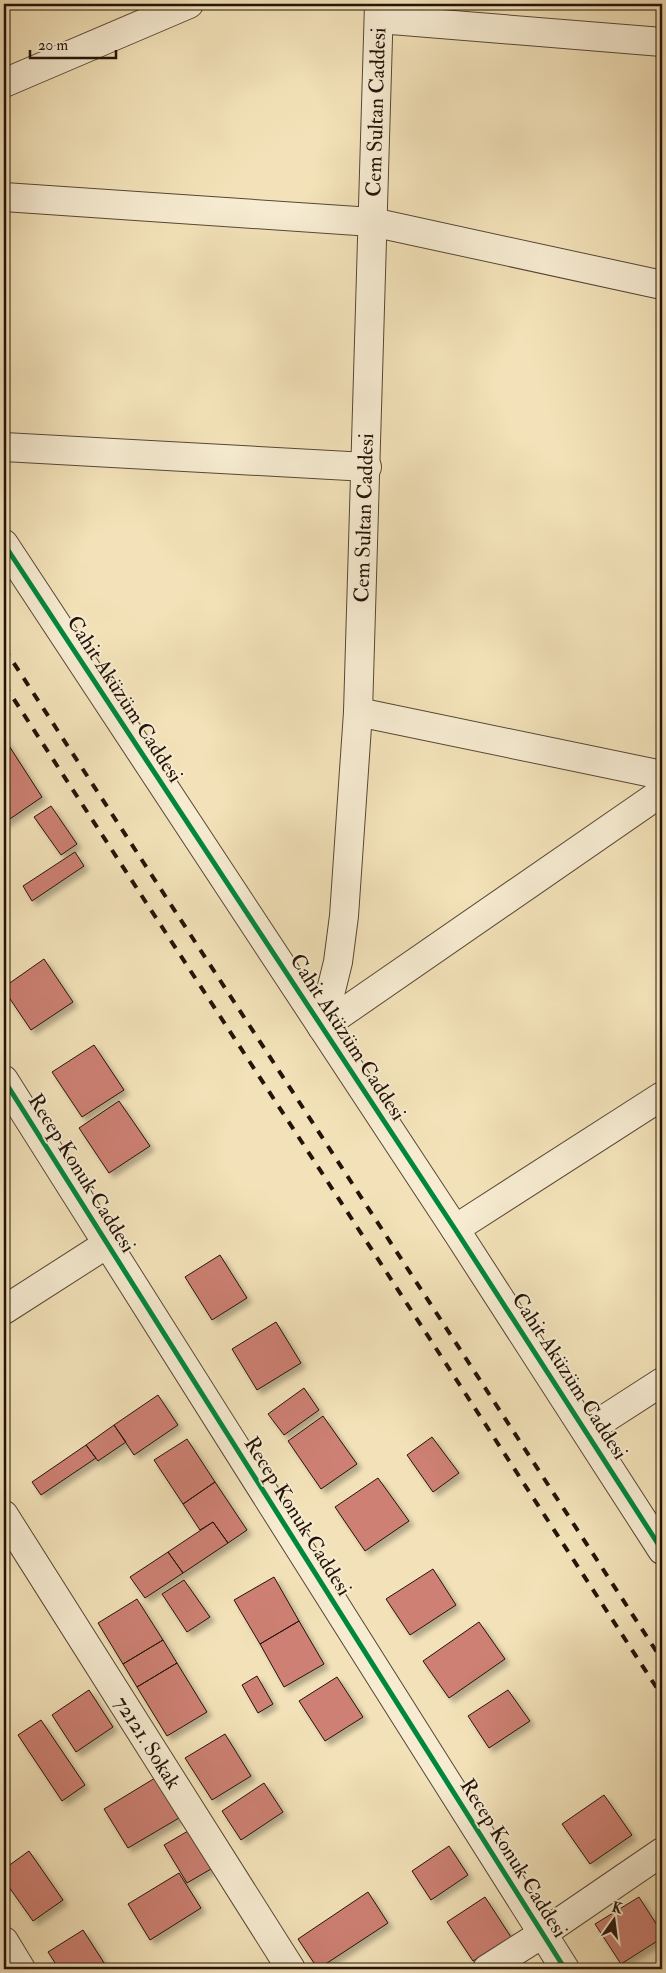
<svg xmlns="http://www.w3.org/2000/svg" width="666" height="1973" font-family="'IM FELL Double Pica',serif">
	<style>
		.building { fill: #cd8073; stroke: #231309; filter: url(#shadow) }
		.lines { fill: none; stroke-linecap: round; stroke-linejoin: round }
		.minor-casing { stroke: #574735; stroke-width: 30 }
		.minor { stroke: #f7ecd2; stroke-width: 28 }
		.rail { stroke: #231309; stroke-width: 4; stroke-dasharray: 9 9; stroke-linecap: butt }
		.cycleway-casing { stroke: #f7ecd2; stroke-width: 8 }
		.cycleway { stroke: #00873e; stroke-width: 5 }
		.labels { text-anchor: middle; stroke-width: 4; stroke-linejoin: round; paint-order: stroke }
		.street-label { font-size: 21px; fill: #231309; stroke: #f7ecd2 }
	</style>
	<defs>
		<filter id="shadow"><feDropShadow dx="4.5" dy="4.5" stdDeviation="2.5" flood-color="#0004"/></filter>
	</defs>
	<rect width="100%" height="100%" fill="#f3e2b9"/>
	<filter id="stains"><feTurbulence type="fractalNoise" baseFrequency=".004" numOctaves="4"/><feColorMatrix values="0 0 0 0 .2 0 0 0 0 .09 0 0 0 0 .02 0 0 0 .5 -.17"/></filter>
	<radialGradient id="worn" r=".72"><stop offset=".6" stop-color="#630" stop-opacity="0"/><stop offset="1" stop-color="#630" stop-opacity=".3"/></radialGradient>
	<path class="building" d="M4 738 42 797 4 823Z
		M51 806 77 844 61 855 34 817Z
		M75 852 84 866 32 901 23 886Z
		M44 959 73 1002 31 1030 4 990V987Z
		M94 1045 124 1090 82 1117 52 1072Z
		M119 1101 150 1146 109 1173 79 1128Z
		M220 1255 247 1298 212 1320 185 1277Z
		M276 1322 301 1363 257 1390 232 1349Z
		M304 1388 319 1410 284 1435 268 1414Z
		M158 1395 178 1425 134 1455 114 1425Z
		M323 1416 357 1464 321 1489 288 1441Z
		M114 1425 126 1442 98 1461 86 1445Z
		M432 1437 459 1473 433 1492 407 1455Z
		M187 1439 215 1482 183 1504 154 1460Z
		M86 1445 96 1458 41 1495 32 1482Z
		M378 1478 409 1521 365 1551 335 1507Z
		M215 1482 247 1530 228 1543 213 1522 200 1530 183 1504Z
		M213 1522 228 1543 183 1573 168 1552Z
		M168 1552 183 1573 145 1598 130 1577Z
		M433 1569 456 1605 410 1635 386 1599Z
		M274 1577 299 1621 260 1644 234 1600Z
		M184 1580 210 1617 187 1632 162 1594Z
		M137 1599 163 1640 123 1664 98 1623Z
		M299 1621 324 1664 284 1687 260 1644Z
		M479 1622 505 1659 449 1698 423 1661Z
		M163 1640 177 1663 137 1687 123 1664Z
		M177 1663 207 1712 167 1736 137 1687Z
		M257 1676 273 1704 258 1713 242 1685Z
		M337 1677 363 1717 325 1741 299 1701Z
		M89 1690 113 1727 76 1752 52 1715Z
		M508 1690 530 1721 489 1748 468 1716Z
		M41 1720 85 1785 62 1801 18 1735Z
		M225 1734 251 1776 212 1800 185 1758Z
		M155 1778 179 1818 128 1848 104 1809Z
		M264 1783 283 1812 241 1840 222 1811Z
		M604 1795 632 1835 590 1864 562 1824Z
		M188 1831 211 1869 187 1883 164 1845Z
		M449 1846 468 1875 431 1900 412 1871Z
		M29 1851 63 1900 33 1921 4 1880V1869Z
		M179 1873 201 1908 150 1940 128 1904Z
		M368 1892 388 1923 318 1969 298 1939Z
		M485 1897 511 1937 473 1961 447 1922Z
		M639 1897 662 1933V1938L621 1964 595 1924Z
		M83 1930 108 1969H59L48 1952Z"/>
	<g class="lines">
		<g class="minor-casing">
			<g id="minor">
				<path d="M379 19 662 42"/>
				<path d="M4 83 189 4"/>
				<path d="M4 197 372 222 662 285"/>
				<path d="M4 447 367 467"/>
				<path d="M4 544 455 1229 662 1550"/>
				<path d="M358 712 662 775"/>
				<path id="s1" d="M322 1027 338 962 344 916 358 712 379 4"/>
				<path d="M322 1027 662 792"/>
				<path d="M4 1080 565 1969"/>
				<path d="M455 1229 662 1096"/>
				<path d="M4 1310 107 1244"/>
				<path d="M586 1431 662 1382"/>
				<path id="s2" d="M4 1515 291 1969"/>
				<path d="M4 1941 21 1969"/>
				<path d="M487 1969 542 1934 662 1852"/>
			</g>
		</g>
		<use href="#minor" class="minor"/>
		<path class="rail" d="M4 648 662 1660
			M4 684 662 1696"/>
		<g class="cycleway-casing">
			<path id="cycleway" d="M4 544 455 1229 662 1550
				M4 1080 565 1969"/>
		</g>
		<use href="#cycleway" class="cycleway"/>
	</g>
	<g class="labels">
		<g class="street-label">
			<text dy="7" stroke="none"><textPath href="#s1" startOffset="918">Cem Sultan Caddesi</textPath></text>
			<text dy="7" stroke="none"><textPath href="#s1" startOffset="512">Cem Sultan Caddesi</textPath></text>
			<text transform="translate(125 699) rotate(57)" y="7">Cahit Aküzüm Caddesi</text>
			<text transform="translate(348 1037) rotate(57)" y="7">Cahit Aküzüm Caddesi</text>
			<text transform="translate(82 1173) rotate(58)" y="7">Recep Konuk Caddesi</text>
			<text transform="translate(570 1376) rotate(57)" y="7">Cahit Aküzüm Caddesi</text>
			<text transform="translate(298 1516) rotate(58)" y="7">Recep Konuk Caddesi</text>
			<text dy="7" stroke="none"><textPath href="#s2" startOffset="269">72121. Sokak</textPath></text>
			<text transform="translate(514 1858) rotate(58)" y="7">Recep Konuk Caddesi</text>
		</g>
	</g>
	<rect width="666" height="1973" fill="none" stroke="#f3e2b9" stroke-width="20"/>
	<rect x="5" y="5" width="656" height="1963" fill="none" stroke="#231309" stroke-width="2.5"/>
	<rect x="10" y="10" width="646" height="1953" fill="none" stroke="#231309"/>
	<g transform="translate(614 1920) rotate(14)" stroke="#f7ecd2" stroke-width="4" paint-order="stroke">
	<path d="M0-4L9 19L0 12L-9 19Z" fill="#231309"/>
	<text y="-8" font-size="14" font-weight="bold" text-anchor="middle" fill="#231309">K</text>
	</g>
	<path d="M30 50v8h86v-8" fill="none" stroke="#231309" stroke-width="2.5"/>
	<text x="38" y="50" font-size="15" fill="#231309" stroke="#f7ecd2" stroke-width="4" paint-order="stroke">20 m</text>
	<rect width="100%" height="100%" filter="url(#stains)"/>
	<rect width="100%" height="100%" fill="url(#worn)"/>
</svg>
